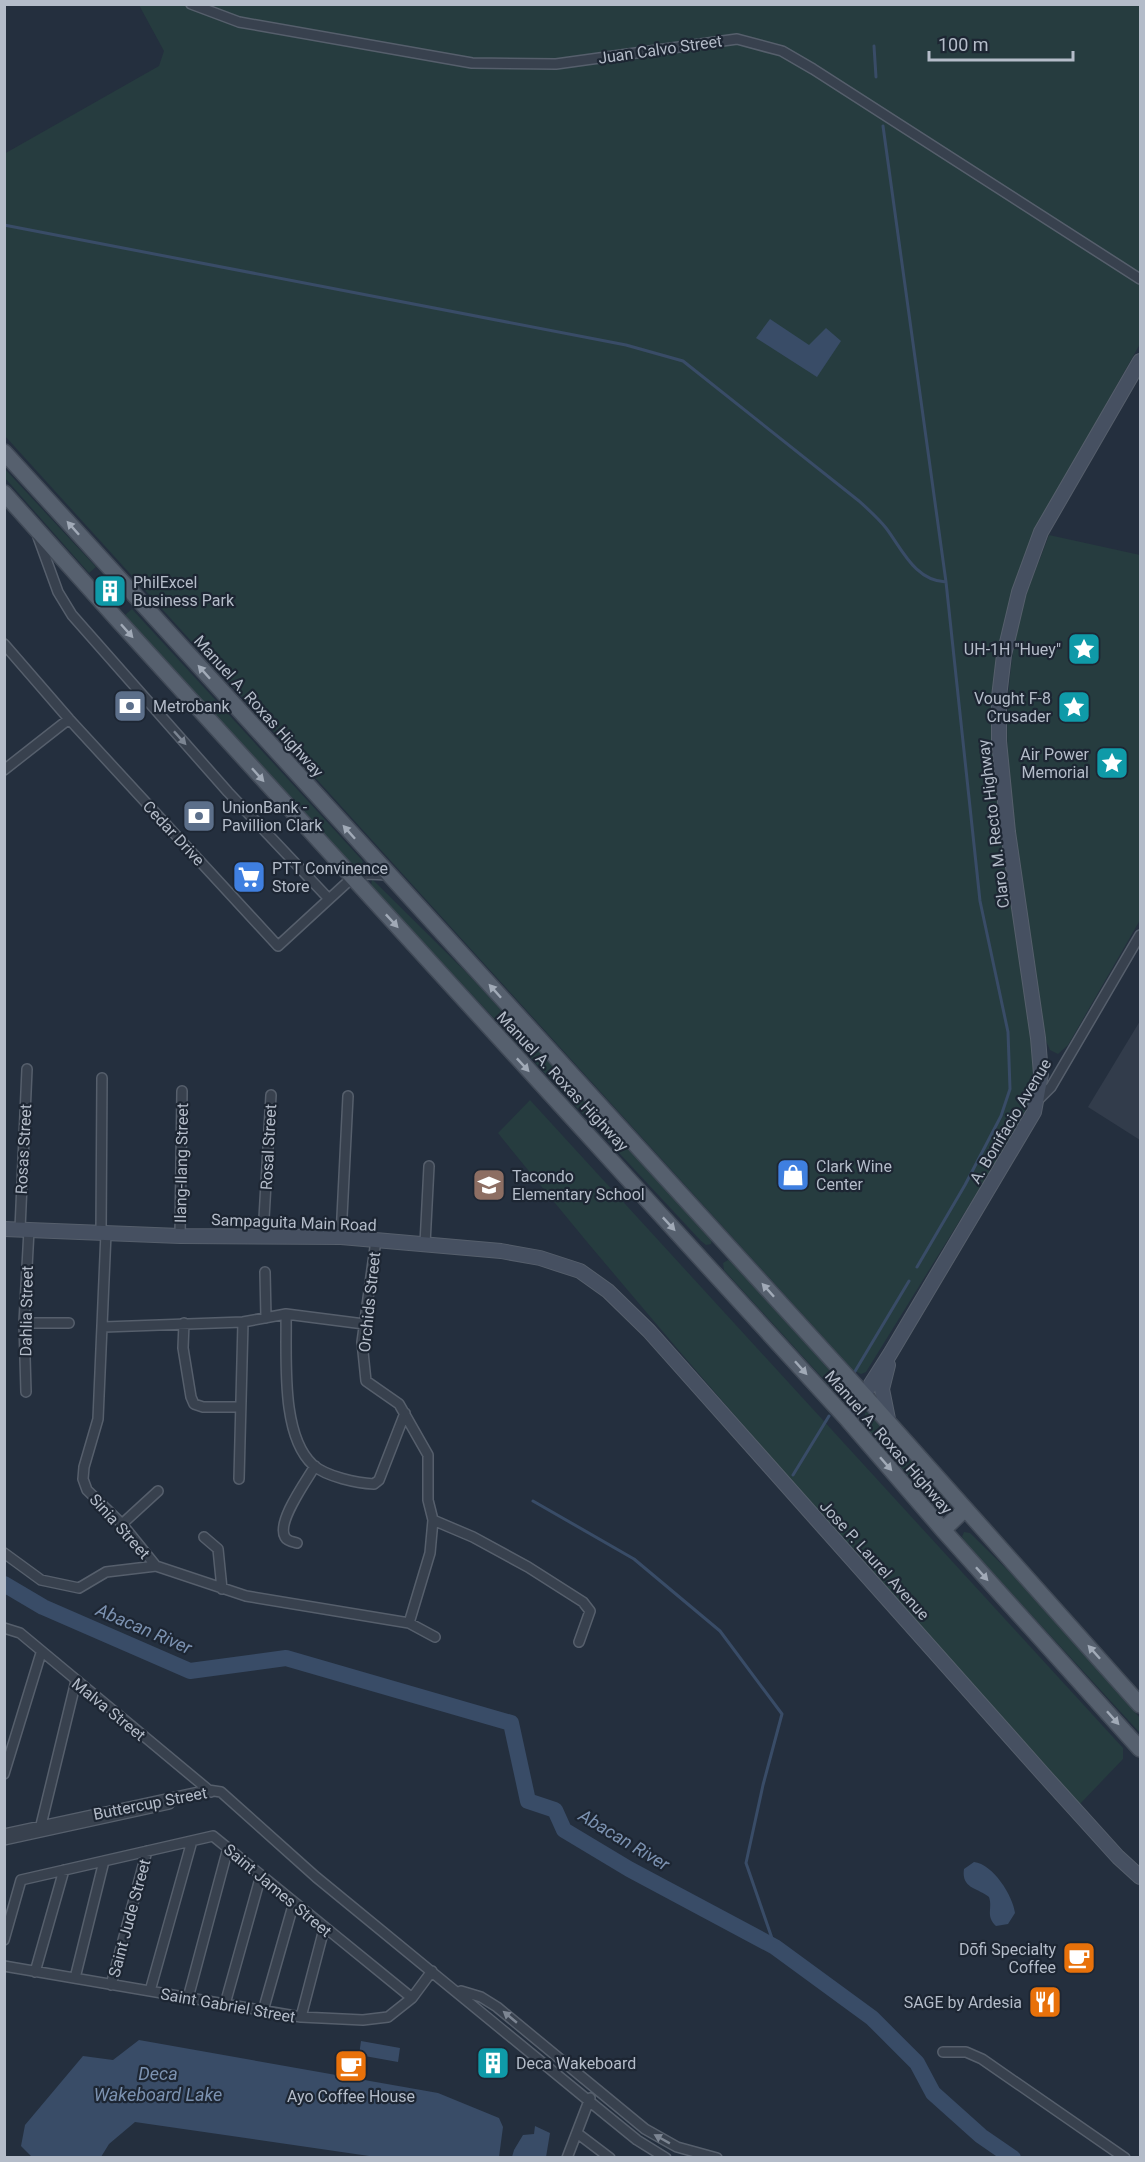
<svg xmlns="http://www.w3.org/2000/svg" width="1145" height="2162" font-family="Roboto,sans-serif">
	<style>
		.airport { fill: #323c4b }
		.green { fill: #263c3f }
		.water { fill: #394c67 }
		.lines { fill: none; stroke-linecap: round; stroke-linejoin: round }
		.stream { stroke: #394c67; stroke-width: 3 }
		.river { stroke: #394c67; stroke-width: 16 }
		.street-casing { stroke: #565f6c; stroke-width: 12 }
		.secondary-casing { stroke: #565f6c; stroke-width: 16 }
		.primary-casing { stroke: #414a57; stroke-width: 18 }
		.street { stroke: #38414e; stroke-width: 9 }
		.secondary { stroke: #465061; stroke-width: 14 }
		.primary { stroke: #56606e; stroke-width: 15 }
		.oneway { fill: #a1aab7 }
		.oneway2 { fill: #7c8592 }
		.labels { text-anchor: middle; stroke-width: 4.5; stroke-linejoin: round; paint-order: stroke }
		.street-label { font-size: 16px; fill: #b4bcc9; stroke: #1d2633 }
		.poi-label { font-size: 16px; fill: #b4bcc9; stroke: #1d2633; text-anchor: start }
		.water-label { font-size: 18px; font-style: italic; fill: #7c92b1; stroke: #1d2633 }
	</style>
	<rect width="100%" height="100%" fill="#242f3e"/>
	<path class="airport" d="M1140 1021V1140L1088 1107Z"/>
	<path class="green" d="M139 5H1140V344L1038 525 1015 584 1004 626 997 671 1034 1059 1031 1097 1020 1123 866 1372 861 1374 853 1370 5 436 4 154 159 66 164 51Z
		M4 468 96 567 89 573 5 478Z
		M1049 535 1140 555V920L1068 1045 1058 1054 1050 1050 1046 1041C1024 907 987 746 1021 612 1028 586 1040 560 1049 535Z
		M132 609 362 860 365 870 360 872 355 868 220 724 125 615Z
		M372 879 468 974 712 1239 711 1244 706 1245 701 1241 371 886Z
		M530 1100 1123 1748V1759L1079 1805C882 1583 684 1364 498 1133Z
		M728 1260 733 1262 839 1380 850 1397 847 1398 837 1394 724 1270 723 1263Z
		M868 1412 948 1501V1508L941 1507C920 1484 862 1445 865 1413Z
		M964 1532 970 1533 1035 1597 1140 1718V1733L968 1546 962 1537Z"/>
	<path class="water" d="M770 319 809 345 826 328 841 341 817 377 756 338Z
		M974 1862C993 1864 1013 1896 1015 1913L1008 1924 996 1926C985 1915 993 1909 989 1897 978 1888 961 1889 964 1869Z
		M139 2040 438 2093 499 2118 503 2127 499 2157H376L135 2122 109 2144 101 2157H32L21 2146 25 2125 83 2056 113 2060Z
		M361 2041 400 2048 398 2062 359 2055Z
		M535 2126 550 2133 546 2157H512L514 2150 523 2135 534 2134Z"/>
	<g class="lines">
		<path class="stream" d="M874 46 876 77
			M883 126 946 582
			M4 225 626 345 683 361 859 501C869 510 878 518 886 528 902 549 915 581 946 582L980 901 1008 1032 1010 1089 1001 1116 965 1185 917 1267
			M854 1373 909 1281
			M793 1475 829 1416
			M533 1501 634 1559 720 1631 782 1714 763 1785 746 1863 775 1947"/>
		<path class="river" d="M4 1584 43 1607 190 1671 286 1658 511 1723 528 1801 555 1810 564 1830 629 1869 775 1947 872 2018 917 2063 933 2093 981 2136 1013 2158"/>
		<g class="street-casing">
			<path id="street" d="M191 4 239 22 472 63 556 64 737 39 782 51 813 69 1140 279
				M38 537 58 592 72 615 228 792 329 899
				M4 644 69 719 278 946 352 878 366 874 389 875
				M4 770 69 719
				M1038 1100 1051 1087 1140 935
				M20 1229 27 1069
				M101 1233 102 1078
				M106 1233 98 1419 84 1467 83 1479 87 1490 122 1524 156 1566 246 1596 409 1623 435 1637
				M180 1236 182 1091
				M263 1236 271 1095
				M341 1237 348 1096
				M376 1240 362 1342 366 1381 399 1404 428 1455V1500L433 1520 430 1553 409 1623
				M425 1244 429 1166
				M265 1272 266 1318
				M286 1314C287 1356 280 1435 313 1465 327 1477 357 1483 374 1484L379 1480 405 1413
				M24 1323H69
				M184 1323 183 1348 191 1397 194 1404 203 1407H239
				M104 1327 243 1322 286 1314 364 1324
				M26 1392 24 1323 29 1230
				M239 1479 243 1322
				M433 1520 473 1537 528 1567 583 1602 590 1611 579 1642
				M122 1524 158 1491
				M204 1537 218 1549 222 1589
				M297 1543C293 1542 287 1541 285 1537 276 1522 307 1480 315 1466
				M4 1553 41 1580 79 1588 106 1572 156 1566
				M4 1628 20 1633 211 1792
				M4 1774 41 1653
				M41 1825 76 1681
				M4 1834 208 1790 221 1792 316 1877 589 2101 637 2140 666 2158
				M4 1840 169 1804
				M4 1940 21 1880 213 1836 412 1998
				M4 1966 301 2017 363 2020 388 2017 412 1998 432 1971
				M35 1972 64 1870
				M75 1978 104 1861
				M111 1985 147 1851
				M150 1991 192 1841
				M461 1991 481 1997 497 2007 645 2129 677 2147 717 2158
				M188 1998 228 1848
				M225 2004 261 1875
				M263 2011 294 1902
				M301 2017 324 1929
				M943 2052H966L982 2059 1125 2158
				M577 2133 610 2158
				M567 2158 590 2098"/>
		</g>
		<g class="secondary-casing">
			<path id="secondary" d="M4 1229 180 1236 341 1237 501 1251 540 1258 580 1271 608 1291 649 1331 1043 1774 1118 1857 1140 1877
				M888 1365 882 1389 889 1424
				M848 1420 890 1354 1034 1112 1041 1074 1038 1038 1008 832 999 741V697L1004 655 1019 592 1041 532 1140 361"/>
		</g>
		<g class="primary-casing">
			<path id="primary" d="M4 452 864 1395 1140 1705
				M4 493 116 618 848 1420 943 1530 1140 1749
				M943 1530 965 1509"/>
		</g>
		<use href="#street" class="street"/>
		<use href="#secondary" class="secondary"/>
		<use href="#primary" class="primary"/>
	</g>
	<defs><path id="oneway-solid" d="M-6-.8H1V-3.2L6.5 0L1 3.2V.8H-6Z" transform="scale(1.5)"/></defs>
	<g class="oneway">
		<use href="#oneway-solid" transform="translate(73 528) rotate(-132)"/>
		<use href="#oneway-solid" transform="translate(127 631) rotate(48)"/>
		<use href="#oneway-solid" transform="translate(204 672) rotate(-132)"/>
		<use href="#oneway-solid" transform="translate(258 775) rotate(48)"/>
		<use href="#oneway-solid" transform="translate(349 832) rotate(-132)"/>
		<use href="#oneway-solid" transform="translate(392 921) rotate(47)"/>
		<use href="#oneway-solid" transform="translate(495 991) rotate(-132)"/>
		<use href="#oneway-solid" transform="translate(523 1065) rotate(47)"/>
		<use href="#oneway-solid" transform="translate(669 1224) rotate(47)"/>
		<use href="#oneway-solid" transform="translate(768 1290) rotate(-132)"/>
		<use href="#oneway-solid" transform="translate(801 1368) rotate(48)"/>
		<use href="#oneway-solid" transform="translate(886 1464) rotate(49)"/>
		<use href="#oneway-solid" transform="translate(982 1574) rotate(48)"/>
		<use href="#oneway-solid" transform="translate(1094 1652) rotate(-132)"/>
		<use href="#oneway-solid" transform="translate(1113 1718) rotate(48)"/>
	</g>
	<g class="oneway2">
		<use href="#oneway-solid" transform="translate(180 738) rotate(48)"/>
		<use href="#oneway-solid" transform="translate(510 2017) rotate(-140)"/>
		<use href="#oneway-solid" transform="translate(662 2139) rotate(-151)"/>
	</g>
	<defs>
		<g id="building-square" transform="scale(1.725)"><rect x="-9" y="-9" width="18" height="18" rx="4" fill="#0f9aa8" stroke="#1d2633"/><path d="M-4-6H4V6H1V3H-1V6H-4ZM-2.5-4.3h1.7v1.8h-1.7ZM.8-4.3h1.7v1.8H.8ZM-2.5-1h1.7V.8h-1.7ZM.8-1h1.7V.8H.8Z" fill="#fff"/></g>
		<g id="sight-square" transform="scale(1.725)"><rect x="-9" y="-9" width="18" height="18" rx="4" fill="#0f9aa8" stroke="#1d2633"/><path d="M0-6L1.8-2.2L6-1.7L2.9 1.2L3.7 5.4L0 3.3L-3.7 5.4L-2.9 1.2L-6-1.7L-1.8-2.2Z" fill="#fff"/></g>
		<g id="bank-square" transform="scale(1.725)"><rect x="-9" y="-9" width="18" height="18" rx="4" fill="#5c6f8a" stroke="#1d2633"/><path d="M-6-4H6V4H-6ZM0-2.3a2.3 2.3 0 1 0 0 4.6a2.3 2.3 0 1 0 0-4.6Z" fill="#fff"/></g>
		<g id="supermarket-square" transform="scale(1.725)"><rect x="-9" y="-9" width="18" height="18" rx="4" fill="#3f7fe0" stroke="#1d2633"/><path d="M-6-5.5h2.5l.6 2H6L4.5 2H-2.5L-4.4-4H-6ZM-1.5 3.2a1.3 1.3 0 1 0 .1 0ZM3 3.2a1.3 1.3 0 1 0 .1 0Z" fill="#fff"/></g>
		<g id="shop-square" transform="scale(1.725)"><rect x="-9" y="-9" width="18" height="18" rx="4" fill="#3f7fe0" stroke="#1d2633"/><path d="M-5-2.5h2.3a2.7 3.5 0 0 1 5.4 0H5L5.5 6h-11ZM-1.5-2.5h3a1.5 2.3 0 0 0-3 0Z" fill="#fff"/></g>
		<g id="school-square" transform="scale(1.725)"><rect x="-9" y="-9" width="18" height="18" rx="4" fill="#8d6e63" stroke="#1d2633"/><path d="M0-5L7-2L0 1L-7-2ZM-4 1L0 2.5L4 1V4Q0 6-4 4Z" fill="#fff"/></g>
		<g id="cafe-square" transform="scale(1.725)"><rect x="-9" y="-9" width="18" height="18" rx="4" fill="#e8710a" stroke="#1d2633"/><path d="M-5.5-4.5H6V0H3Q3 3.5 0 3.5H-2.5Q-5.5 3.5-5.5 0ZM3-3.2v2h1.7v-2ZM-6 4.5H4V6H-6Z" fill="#fff"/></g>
		<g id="restaurant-square" transform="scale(1.725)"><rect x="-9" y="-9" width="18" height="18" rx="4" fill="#e8710a" stroke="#1d2633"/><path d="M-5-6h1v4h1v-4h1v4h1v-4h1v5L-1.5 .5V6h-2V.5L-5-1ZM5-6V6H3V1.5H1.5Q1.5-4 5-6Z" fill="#fff"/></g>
	</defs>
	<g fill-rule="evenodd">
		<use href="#building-square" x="110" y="591"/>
		<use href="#sight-square" x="1084" y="649"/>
		<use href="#bank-square" x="130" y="706"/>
		<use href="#sight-square" x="1074" y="707"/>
		<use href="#sight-square" x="1112" y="763"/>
		<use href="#bank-square" x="199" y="816"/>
		<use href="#supermarket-square" x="249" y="877"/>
		<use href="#shop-square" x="793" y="1175"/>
		<use href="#school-square" x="489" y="1185"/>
		<use href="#cafe-square" x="1079" y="1958"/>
		<use href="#restaurant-square" x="1045" y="2002"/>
		<use href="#building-square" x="493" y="2063"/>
		<use href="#cafe-square" x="351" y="2066"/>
	</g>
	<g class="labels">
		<g class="street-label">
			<text transform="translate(660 49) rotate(-8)" y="6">Juan Calvo Street</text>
			<text transform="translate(259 706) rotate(48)" y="6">Manuel A. Roxas Highway</text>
			<text transform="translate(993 824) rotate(-97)" y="6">Claro M. Recto Highway</text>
			<text transform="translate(174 833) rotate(47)" y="6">Cedar Drive</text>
			<text transform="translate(563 1081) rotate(47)" y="6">Manuel A. Roxas Highway</text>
			<text transform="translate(1010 1121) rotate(-59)" y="6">A. Bonifacio Avenue</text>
			<text transform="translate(268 1147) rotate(-87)" y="6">Rosal Street</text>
			<text transform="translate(23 1149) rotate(-87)" y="6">Rosas Street</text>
			<text transform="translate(181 1163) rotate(-89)" y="6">Ilang-Ilang Street</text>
			<text transform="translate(294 1222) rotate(2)" y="6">Sampaguita Main Road</text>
			<text transform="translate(369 1302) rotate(-84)" y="6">Orchids Street</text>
			<text transform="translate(26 1311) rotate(-89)" y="6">Dahlia Street</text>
			<text transform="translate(889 1442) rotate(49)" y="6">Manuel A. Roxas Highway</text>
			<text transform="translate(120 1526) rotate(48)" y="6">Sinia Street</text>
			<text transform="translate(875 1560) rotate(48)" y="6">Jose P. Laurel Avenue</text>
			<text transform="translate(109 1709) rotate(39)" y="6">Malva Street</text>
			<text transform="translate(150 1803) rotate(-11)" y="6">Buttercup Street</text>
			<text transform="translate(278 1890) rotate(40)" y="6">Saint James Street</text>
			<text transform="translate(129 1918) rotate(-75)" y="6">Saint Jude Street</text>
			<text transform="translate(228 2005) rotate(10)" y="6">Saint Gabriel Street</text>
		</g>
		<g class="poi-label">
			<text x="133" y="588">PhilExcel<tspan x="133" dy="18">Business Park</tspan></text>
			<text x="1061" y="655" text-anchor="end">UH-1H "Huey"</text>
			<text x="1051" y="704" text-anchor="end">Vought F-8<tspan x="1051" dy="18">Crusader</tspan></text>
			<text x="153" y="712">Metrobank</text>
			<text x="1089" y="760" text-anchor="end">Air Power<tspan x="1089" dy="18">Memorial</tspan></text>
			<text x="222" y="813">UnionBank -<tspan x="222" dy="18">Pavillion Clark</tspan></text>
			<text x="272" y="874">PTT Convinence<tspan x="272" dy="18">Store</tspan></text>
			<text x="816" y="1172">Clark Wine<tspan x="816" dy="18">Center</tspan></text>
			<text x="512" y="1182">Tacondo<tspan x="512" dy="18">Elementary School</tspan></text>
			<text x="1056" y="1955" text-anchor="end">Dōfi Specialty<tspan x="1056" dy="18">Coffee</tspan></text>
			<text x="1022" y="2008" text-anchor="end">SAGE by Ardesia</text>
			<text x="516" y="2069">Deca Wakeboard</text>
			<text x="351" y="2102" text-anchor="middle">Ayo Coffee House</text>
		</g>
		<g class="water-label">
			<text transform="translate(144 1629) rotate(23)" y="6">Abacan River</text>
			<text transform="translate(624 1840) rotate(31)" y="6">Abacan River</text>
			<text x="158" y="2080">Deca<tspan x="158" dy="21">Wakeboard Lake</tspan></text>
		</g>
	</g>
	<rect width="1145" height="2162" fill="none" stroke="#b4bcc9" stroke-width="12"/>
	<path d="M929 51v9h144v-9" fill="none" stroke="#b4bcc9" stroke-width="3"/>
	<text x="938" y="51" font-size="18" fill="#b4bcc9" stroke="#1d2633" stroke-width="4.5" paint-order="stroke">100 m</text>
</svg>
